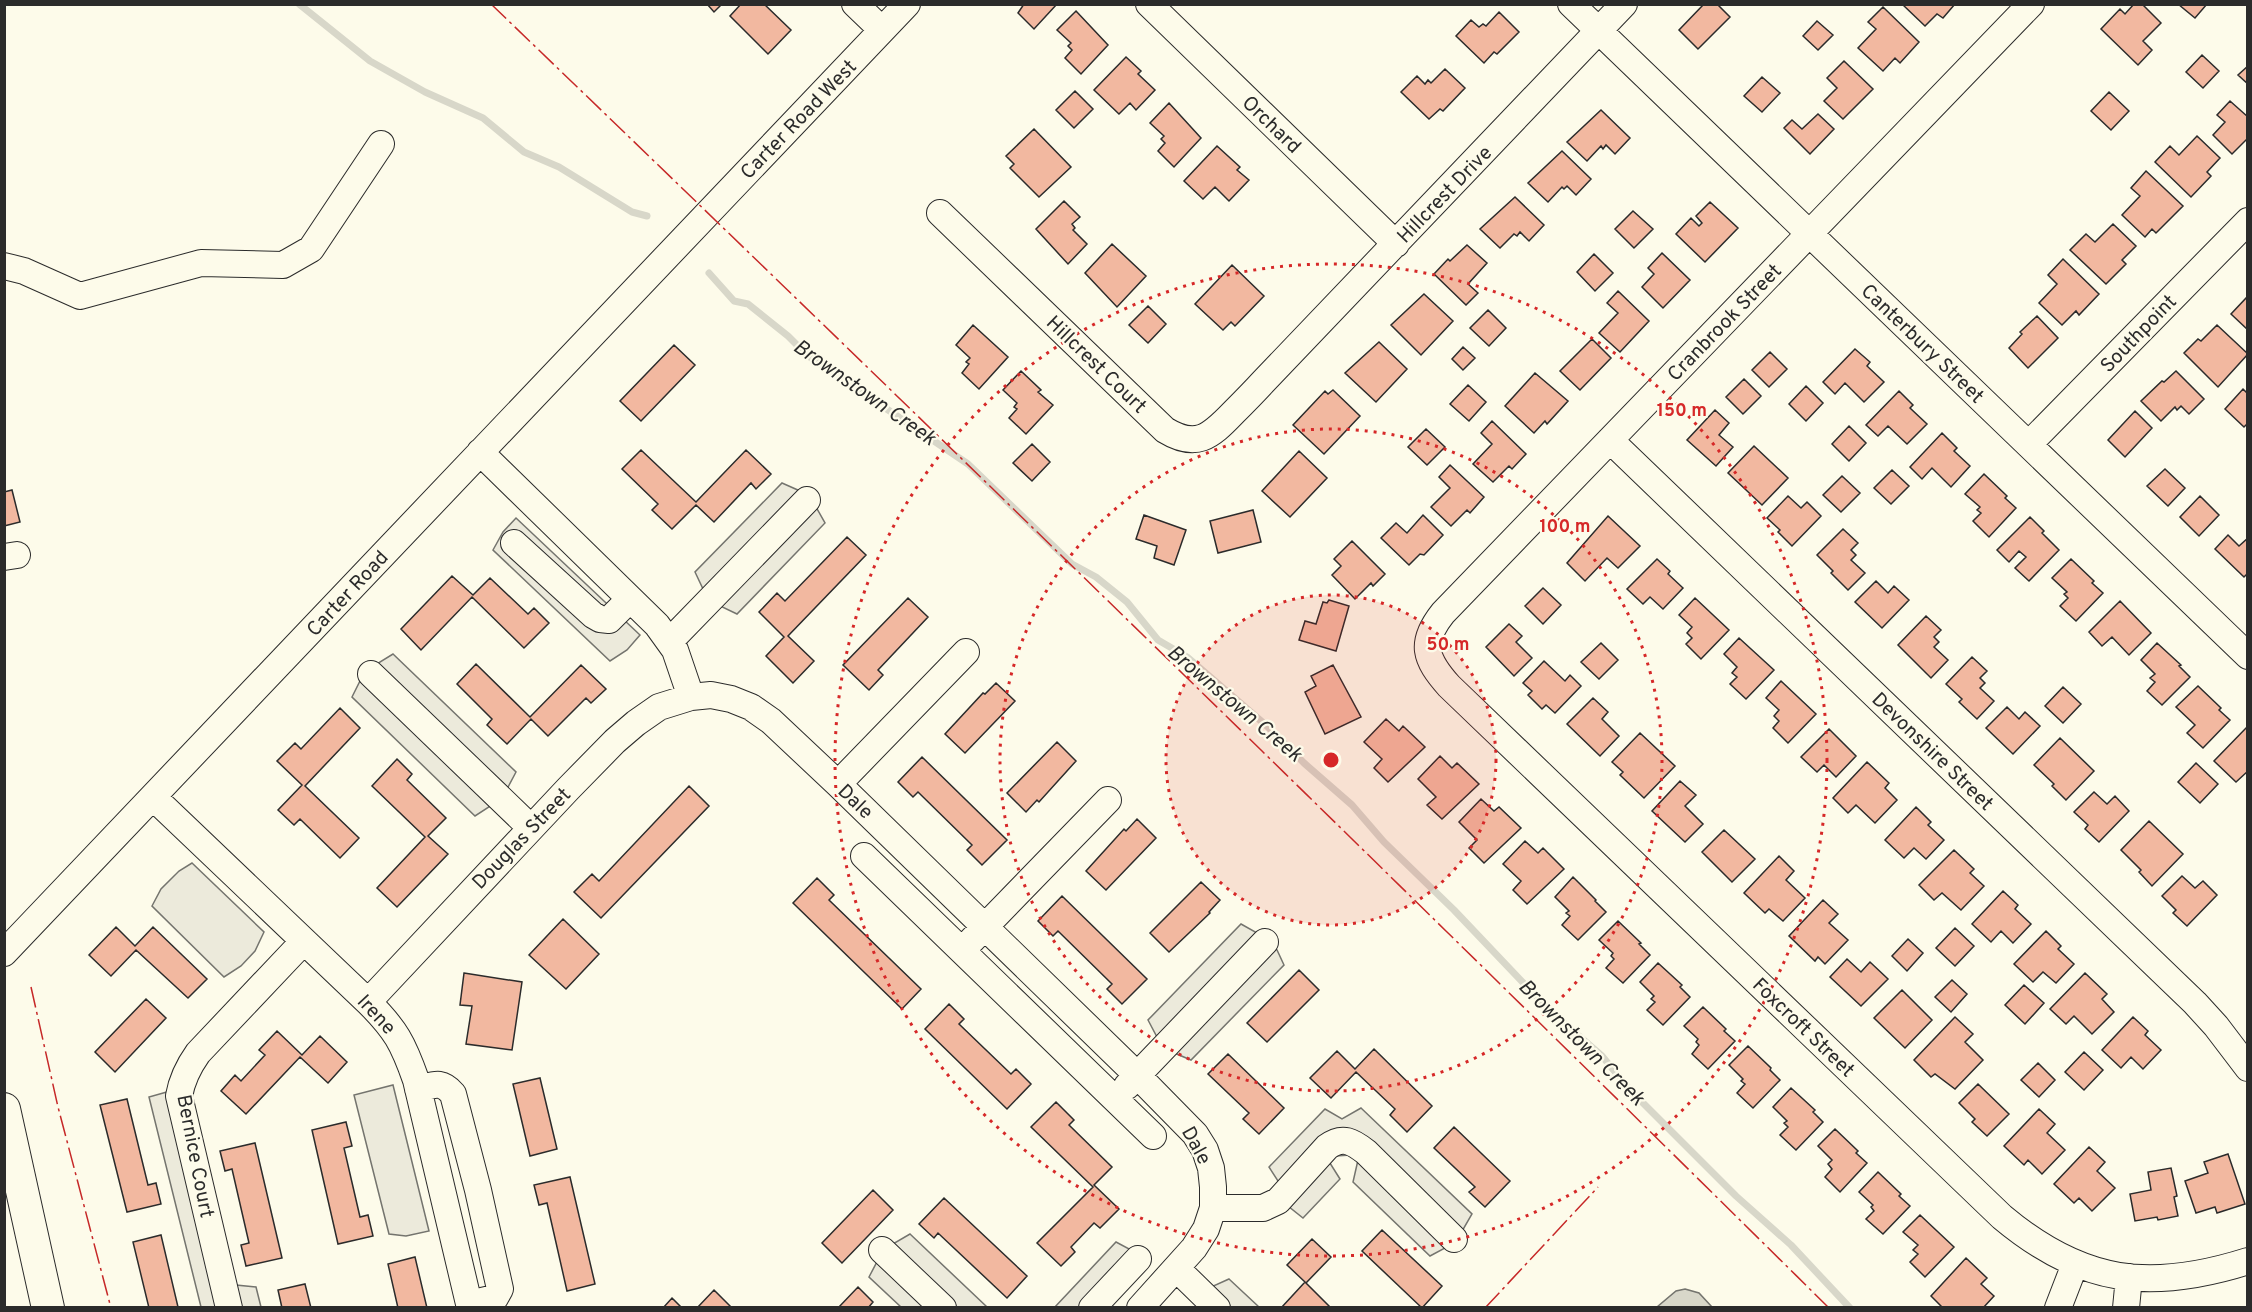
<svg xmlns="http://www.w3.org/2000/svg" width="2252" height="1312" font-family="Overpass,sans-serif">
	<style>
		.parking { fill: #eceadb; stroke: #74746e; stroke-width: 1.5 }
		.water { fill: #d8d7c9; stroke: #74746e; stroke-width: 1.5 }
		.lines { fill: none; stroke-linecap: round; stroke-linejoin: round }
		.stream { stroke: #d8d7c9; stroke-width: 7 }
		.building { fill: #f2b8a0; stroke: #2b2b2b; stroke-width: 1.5 }
		.minor-casing { stroke: #2b2b2b; stroke-width: 28 }
		.major-casing { stroke: #2b2b2b; stroke-width: 34 }
		.minor { stroke: #fdfbea; stroke-width: 26 }
		.major { stroke: #fdfbea; stroke-width: 32 }
		.power { stroke: #c62828; stroke-width: 1.5; stroke-dasharray: 21 4.5 3 4.5; stroke-linecap: butt }
		.ring { fill: none; stroke: #d62828; stroke-width: 3; stroke-dasharray: 3 6 }
		.labels { text-anchor: middle; stroke-width: 4.5; stroke-linejoin: round; paint-order: stroke }
		.street-label { font-size: 20px; fill: #2b2b2b; stroke: #fdfbea }
		.water-label { font-size: 21px; font-style: italic; fill: #2b2b2b; stroke: #fdfbea }
		.centre { fill: #d62828; stroke: #fdfbea; stroke-width: 3 }
		.ring-label { font-size: 18px; text-anchor: middle; font-weight: bold; fill: #d62828; stroke: #fdfbea; stroke-width: 4.5; stroke-linejoin: round; paint-order: stroke }
	</style>
	<rect width="100%" height="100%" fill="#fdfbea"/>
	<path class="parking" d="M782 483 800 491 816 507 825 523 737 614 718 605 704 591 695 572Z
		M516 518 640 635 627 650 610 661 493 550 503 532Z
		M393 654 516 772 506 791 492 805 475 816 352 697 361 679 375 665Z
		M192 863 264 932 255 951 241 966 224 977 152 906 161 889 179 871Z
		M1241 924 1259 934 1277 950 1284 965 1191 1060 1172 1052 1157 1037 1148 1020Z
		M393 1085 429 1231 406 1236 389 1234 354 1095Z
		M188 1086 236 1285 256 1287 261 1307H201L149 1097Z
		M1361 1108 1472 1214 1461 1233 1447 1247 1430 1256 1353 1182 1358 1160 1351 1155 1335 1156 1328 1160 1340 1179 1303 1218 1288 1206 1280 1184 1269 1167 1325 1109 1342 1119Z
		M910 1234 987 1307H901L869 1277 879 1258 891 1245Z
		M1116 1242 1133 1251 1107 1307 1054 1308Z
		M1229 1279 1259 1307 1194 1308 1211 1287Z"/>
	<path class="water" d="M1685 1289 1699 1293 1712 1307H1657L1676 1291Z"/>
	<g class="lines">
		<path class="stream" d="M299 4 370 61 425 92 483 118 524 152 559 167 632 212 647 216
			M709 273 734 301 748 304 788 336 807 355 968 464 1072 564 1096 577 1127 602 1158 640 1187 657 1268 727 1304 763 1352 805 1384 842 1454 910 1549 1010 1602 1056 1630 1090 1736 1196 1791 1245 1850 1308"/>
	</g>
	<path class="building" d="M707 4H722L714 12Z
		M741 4H764L791 30 768 54 730 16Z
		M1024 4H1057L1034 29 1018 13Z
		M1704 4H1717L1730 17 1698 49 1679 30Z
		M1902 4H1955L1943 18 1937 14 1925 26Z
		M2134 4H2142L2161 23 2143 41 2152 50 2138 65 2101 29 2120 9 2125 14Z
		M2178 4H2207L2195 18Z
		M1883 7 1919 42 1900 63 1895 58 1883 71 1858 48 1876 29 1868 22Z
		M1076 11 1108 45 1081 74 1065 58 1072 50 1068 46 1071 43 1057 30Z
		M1499 12 1519 32 1497 54 1494 52 1484 63 1456 36 1471 20 1479 27 1483 24 1486 26Z
		M1817 21 1833 35 1818 50 1803 36Z
		M2202 55 2219 71 2203 88 2186 72Z
		M1126 57 1141 71 1138 74 1155 90 1136 110 1130 103 1119 114 1094 90Z
		M1844 61 1873 89 1843 119 1824 101 1837 88 1827 78Z
		M2248 66V84L2238 75Z
		M1445 69 1465 88 1443 111 1440 109 1429 119 1401 92 1417 76 1425 84 1428 80 1431 83Z
		M1762 77 1780 93 1762 112 1744 96Z
		M1075 91 1093 109 1074 128 1056 110Z
		M2109 92 2129 111 2111 130 2091 111Z
		M2230 101 2248 117V138L2232 154 2213 135 2225 122 2217 115Z
		M1169 103 1201 138 1174 167 1158 151 1165 143 1161 139 1164 136 1150 123Z
		M1601 110 1630 138 1615 154 1606 145 1603 149 1601 146 1587 161 1567 142Z
		M1818 114 1834 129 1810 154 1784 128 1792 120 1802 129Z
		M1034 129 1071 167 1039 197 1010 168 1014 164 1006 156Z
		M2197 136 2220 158 2207 172 2211 176 2191 197 2155 162 2170 146 2179 155Z
		M1217 146 1240 167 1237 170 1249 180 1229 201 1215 187 1203 199 1184 181Z
		M1562 151 1591 179 1576 195 1567 186 1564 189 1562 187 1548 202 1528 183Z
		M2146 171 2183 206 2156 233 2152 229 2145 237 2122 215 2140 196 2131 188Z
		M1515 197 1544 225 1529 241 1520 232 1517 236 1514 234 1500 248 1480 229Z
		M1064 201 1080 217 1072 224 1075 228 1073 230 1087 244 1068 264 1036 229Z
		M1710 202 1738 228 1705 262 1676 234 1691 218 1699 226 1702 223 1696 216Z
		M1633 211 1653 229 1634 248 1615 229Z
		M2113 224 2136 246 2122 260 2126 264 2106 284 2070 250 2086 234 2095 242Z
		M1112 244 1146 276 1117 307 1085 273Z
		M1467 245 1487 263 1468 284 1478 293 1466 305 1434 274 1448 259 1450 261Z
		M1662 253 1690 280 1663 308 1642 287 1654 274 1648 268Z
		M1594 254 1613 273 1595 291 1577 272Z
		M2063 259 2099 294 2079 315 2076 311 2062 325 2039 303 2057 284 2048 275Z
		M1232 265 1264 296 1235 326 1231 322 1223 330 1195 304Z
		M1618 291 1649 321 1620 352 1599 333 1618 313 1607 303Z
		M1424 294 1453 321 1421 355 1391 325Z
		M2248 296V330L2231 314Z
		M1148 306 1166 324 1148 343 1129 325Z
		M1488 310 1506 328 1489 346 1470 328Z
		M2037 316 2058 338 2028 368 2009 348 2022 334 2020 332Z
		M973 325 1008 357 979 389 962 373 969 364 966 362 970 358 956 345Z
		M2217 325 2248 354 2218 387 2184 353 2198 339 2201 341Z
		M1592 339 1611 358 1580 390 1560 371Z
		M1379 342 1407 369 1376 402 1345 373Z
		M674 345 695 365 641 421 620 401Z
		M1463 347 1475 358 1463 370 1452 359Z
		M1855 349 1870 362 1867 366 1884 382 1864 402 1845 383 1835 394 1823 382Z
		M1770 352 1787 369 1769 387 1752 370Z
		M1021 371 1041 390 1038 392 1053 405 1026 434 1009 418 1017 409 1014 407 1017 403 1003 390Z
		M2176 371 2204 399 2189 414 2181 406 2177 410 2175 407 2161 421 2141 401 2162 381 2164 382Z
		M1535 373 1568 401 1547 424 1545 421 1534 433 1505 406Z
		M1744 379 1761 396 1743 414 1726 397Z
		M1468 385 1486 402 1469 421 1450 404Z
		M1806 386 1823 403 1806 421 1789 404Z
		M2243 389 2248 394V423L2244 427 2225 409Z
		M1333 390 1360 416 1324 454 1293 425 1325 391 1328 394Z
		M1899 391 1913 405 1910 408 1927 424 1907 444 1888 426 1878 436 1866 425Z
		M1715 410 1729 423 1719 435 1733 447 1716 466 1687 440Z
		M2135 411 2152 428 2125 457 2108 440Z
		M1492 421 1526 454 1512 469 1509 466 1493 482 1473 464 1492 444 1481 433Z
		M1849 426 1866 443 1849 461 1832 444Z
		M1426 429 1445 447 1427 465 1408 447Z
		M1942 433 1957 448 1954 451 1970 466 1951 487 1932 468 1922 479 1910 467Z
		M1032 444 1050 462 1032 481 1013 463Z
		M1754 446 1788 478 1762 505 1728 473Z
		M641 450 696 502 746 450 771 474 756 489 751 483 714 522 696 505 672 529 652 510 658 504 622 469Z
		M1299 451 1327 478 1290 517 1262 491Z
		M1450 465 1484 497 1470 513 1467 510 1451 526 1431 507 1450 488 1439 477Z
		M2165 469 2185 488 2168 506 2147 486Z
		M1892 470 1909 486 1891 504 1874 488Z
		M1984 474 2007 496 2005 498 2016 508 1989 537 1973 521 1981 513 1977 510 1980 507 1965 494Z
		M1842 476 1860 493 1841 512 1823 495Z
		M12 490 20 522 4 526V492Z
		M1788 496 1801 508 1807 502 1821 516 1792 546 1778 532 1780 530 1767 518Z
		M2200 496 2219 515 2199 536 2180 517Z
		M1253 510 1261 542 1218 553 1210 521Z
		M1144 515 1186 530 1174 565 1154 558 1157 546 1136 539Z
		M1423 515 1443 535 1424 555 1420 554 1409 565 1381 538 1396 523 1407 533Z
		M1608 516 1640 546 1618 568 1607 558 1585 581 1567 563Z
		M2030 517 2044 531 2042 533 2059 550 2029 581 2015 568 2026 557 2019 551 2009 562 1997 550Z
		M1843 529 1858 543 1851 550 1856 555 1851 560 1865 573 1848 590 1831 573 1833 571 1817 555Z
		M2228 535 2239 546 2248 538V573L2244 577 2215 549Z
		M847 537 866 555 788 636 814 661 793 683 766 656 784 637 759 612 777 593 785 601Z
		M1352 541 1385 574 1373 586 1371 583 1355 599 1332 575 1341 566 1334 559Z
		M1657 559 1670 571 1668 574 1683 588 1663 609 1650 597 1643 604 1627 589Z
		M2071 559 2094 581 2092 583 2103 593 2076 621 2060 606 2068 598 2064 594 2067 592 2052 578Z
		M452 576 473 595 490 578 528 614 534 608 549 623 524 648 472 597 421 650 401 629Z
		M1876 581 1888 593 1894 586 1909 600 1882 628 1855 602Z
		M1543 588 1561 605 1543 624 1525 606Z
		M908 598 928 617 878 670 883 675 869 690 843 665Z
		M1695 598 1729 630 1701 659 1686 644 1692 638 1687 633 1692 627 1679 615Z
		M1329 600 1349 606 1336 651 1299 640 1305 621 1316 624 1323 602 1327 603Z
		M2120 601 2151 633 2129 655 2112 637 2102 646 2089 632Z
		M1926 616 1941 630 1934 637 1939 642 1934 647 1948 660 1931 678 1898 645Z
		M1509 624 1522 636 1516 642 1532 658 1514 676 1486 647Z
		M1739 638 1774 670 1746 699 1730 684 1737 677 1732 673 1737 667 1724 654Z
		M1601 643 1618 660 1599 679 1581 662Z
		M2157 643 2181 665 2179 666 2190 677 2162 705 2147 691 2155 682 2150 678 2155 674 2141 660Z
		M1972 657 1987 671 1980 678 1985 683 1980 688 1994 701 1977 719 1959 702 1962 699 1946 684Z
		M1544 661 1565 681 1570 675 1581 686 1555 713 1546 705 1542 709 1528 695 1532 691 1523 683Z
		M476 664 530 717 581 665 606 689 591 703 586 698 548 736 531 719 507 744 487 725 492 719 457 684Z
		M1333 665 1361 717 1325 734 1305 692 1316 686 1311 676Z
		M1781 681 1816 714 1788 743 1773 728 1779 721 1774 716 1779 710 1766 698Z
		M996 683 1015 701 965 753 945 734 983 693 985 694Z
		M2198 686 2221 708 2219 710 2230 720 2203 748 2187 733 2195 725 2176 707Z
		M2063 687 2081 704 2063 723 2045 706Z
		M1593 698 1608 712 1602 719 1619 736 1600 756 1567 724Z
		M2007 707 2019 719 2025 712 2040 726 2013 754 1986 728Z
		M340 708 360 728 305 786 359 838 340 858 300 819 294 825 278 810 302 785 277 761 295 743 301 749Z
		M1386 719 1399 731 1403 726 1425 747 1388 782 1374 768 1382 759 1364 742Z
		M2247 727 2248 771 2236 782 2214 761Z
		M1829 729 1856 756 1836 777 1824 765 1817 772 1801 757Z
		M1640 733 1675 766 1644 798 1620 775 1623 772 1612 762Z
		M2060 738 2094 771 2066 800 2052 786 2054 784 2034 765Z
		M1057 742 1076 761 1039 802 1037 800 1026 812 1007 793Z
		M1440 756 1452 768 1457 763 1479 784 1442 819 1427 805 1436 797 1418 779Z
		M922 757 1007 840 982 865 967 850 972 845 918 792 913 797 898 782Z
		M397 759 412 774 407 780 446 818 428 836 448 854 397 907 377 888 425 837 372 786Z
		M1867 762 1889 783 1885 788 1897 800 1875 823 1856 805 1848 813 1833 798Z
		M2196 763 2218 784 2200 803 2178 782Z
		M1680 781 1696 795 1685 806 1703 824 1685 842 1652 811Z
		M689 786 709 806 601 918 574 892 592 874 599 881Z
		M2094 792 2107 804 2115 796 2129 811 2099 842 2085 829 2088 825 2074 812Z
		M1481 799 1494 811 1499 807 1521 828 1484 863 1469 848 1477 840 1459 822Z
		M1916 807 1931 822 1928 825 1944 840 1926 859 1914 848 1904 858 1885 840Z
		M1137 819 1156 838 1106 890 1086 871 1124 829 1126 831Z
		M2149 821 2183 854 2152 886 2139 872 2141 870 2121 850Z
		M1724 830 1755 859 1732 882 1702 852Z
		M1525 841 1538 853 1543 848 1564 869 1527 904 1513 890 1521 881 1503 864Z
		M1954 850 1974 869 1970 873 1984 886 1961 910 1942 893 1934 900 1919 885Z
		M1779 856 1794 871 1786 880 1805 898 1783 921 1769 909 1765 913 1744 893Z
		M2182 876 2195 888 2203 881 2217 895 2187 926 2173 913 2176 910 2162 896Z
		M1573 877 1596 900 1595 901 1606 912 1578 940 1562 925 1570 916 1566 913 1569 911 1555 897Z
		M817 878 834 895 829 900 921 989 902 1009 793 903Z
		M1201 882 1220 900 1209 912 1210 913 1169 952 1150 933Z
		M2003 891 2018 905 2015 909 2031 924 2013 943 2001 931 1991 942 1972 924Z
		M1062 896 1147 979 1122 1004 1107 989 1112 984 1058 931 1053 936 1038 921Z
		M1823 900 1838 914 1829 923 1848 940 1825 964 1818 957 1815 961 1789 936Z
		M563 919 599 954 566 989 529 955Z
		M1618 921 1641 943 1639 944 1650 955 1623 983 1606 968 1614 959 1611 956 1613 953 1599 940Z
		M116 927 135 946 153 927 207 979 188 998 136 950 111 976 89 955Z
		M1955 928 1974 946 1955 966 1936 948Z
		M2046 931 2061 946 2058 949 2074 964 2056 983 2043 972 2033 982 2014 964Z
		M1908 939 1923 953 1907 971 1892 956Z
		M1847 959 1861 972 1870 962 1888 979 1861 1006 1830 977Z
		M1658 963 1682 985 1680 987 1690 997 1663 1025 1647 1010 1655 1002 1651 999 1654 996 1640 982Z
		M1299 970 1319 990 1267 1042 1247 1023Z
		M464 973 522 982 512 1050 466 1044 472 1006 460 1005Z
		M2085 973 2107 994 2102 999 2114 1012 2092 1034 2074 1016 2066 1024 2050 1009Z
		M1952 980 1967 994 1951 1012 1935 997Z
		M2024 985 2044 1003 2025 1024 2005 1005Z
		M1902 990 1932 1020 1905 1048 1874 1018Z
		M146 999 166 1018 115 1072 95 1052Z
		M949 1004 964 1019 959 1024 1011 1074 1016 1069 1031 1084 1007 1109 925 1029Z
		M1703 1007 1726 1029 1724 1031 1735 1041 1708 1069 1692 1054 1699 1045 1696 1042 1698 1039 1684 1026Z
		M1955 1017 1973 1034 1965 1042 1983 1060 1955 1089 1935 1074 1931 1077 1914 1060Z
		M2133 1017 2148 1031 2145 1035 2161 1050 2143 1069 2131 1057 2121 1068 2102 1050Z
		M277 1031 302 1055 320 1036 347 1062 328 1083 300 1057 246 1114 221 1091 235 1075 241 1081 265 1055 259 1050Z
		M1748 1046 1771 1068 1770 1070 1780 1080 1753 1108 1737 1093 1745 1084 1741 1081 1743 1079 1729 1065Z
		M1374 1049 1432 1106 1407 1132 1390 1115 1395 1109 1356 1072 1331 1098 1310 1078 1337 1051 1355 1069Z
		M2084 1052 2103 1070 2084 1090 2065 1072Z
		M1228 1054 1284 1108 1259 1134 1243 1119 1249 1113 1208 1074Z
		M2038 1063 2055 1080 2039 1097 2021 1080Z
		M540 1078 557 1149 530 1156 513 1084Z
		M1978 1084 2009 1114 1987 1136 1972 1122 1975 1119 1959 1103Z
		M1791 1088 1815 1110 1813 1112 1823 1122 1796 1150 1780 1135 1788 1127 1784 1123 1787 1121 1773 1107Z
		M127 1099 148 1185 156 1183 161 1204 127 1212 100 1105Z
		M1056 1102 1074 1120 1069 1125 1112 1167 1094 1185 1119 1209 1100 1228 1094 1223 1071 1247 1075 1252 1061 1266 1037 1243 1093 1187 1031 1127Z
		M2039 1109 2055 1124 2047 1133 2065 1150 2042 1174 2028 1160 2024 1165 2004 1146Z
		M346 1122 352 1146 344 1148 360 1217 368 1215 373 1236 338 1244 312 1130Z
		M1454 1127 1510 1181 1485 1207 1469 1192 1475 1187 1434 1148Z
		M1835 1129 1858 1151 1856 1153 1867 1163 1840 1192 1825 1177 1832 1169 1828 1164 1832 1160 1818 1146Z
		M255 1143 282 1258 246 1266 241 1245 249 1243 232 1169 225 1171 220 1151Z
		M2089 1147 2105 1162 2097 1171 2115 1188 2092 1211 2079 1198 2074 1203 2054 1184Z
		M2228 1154 2245 1204 2217 1213 2215 1207 2196 1213 2185 1181 2208 1173 2204 1162Z
		M2171 1168 2177 1196 2174 1197 2178 1216 2158 1220 2157 1217 2135 1221 2130 1194 2151 1190 2148 1172Z
		M1878 1172 1901 1194 1899 1196 1910 1206 1883 1234 1866 1219 1874 1211 1871 1207 1873 1205 1859 1192Z
		M570 1177 595 1284 567 1291 547 1203 539 1205 534 1185Z
		M873 1190 893 1210 842 1263 822 1243Z
		M944 1198 1027 1276 1007 1298 938 1233 934 1238 919 1224Z
		M1920 1215 1954 1247 1925 1277 1910 1262 1918 1254 1913 1250 1918 1245 1903 1232Z
		M1382 1230 1442 1286 1422 1308 1362 1251Z
		M161 1235 178 1307 174 1308H149L133 1242Z
		M1312 1239 1331 1257 1306 1283 1331 1308H1281L1305 1282 1287 1265Z
		M415 1257 427 1308H398L388 1264Z
		M1966 1258 1987 1278 1981 1284 1994 1296 1983 1308H1943L1931 1296Z
		M305 1284 311 1308H282L278 1290Z
		M858 1287 873 1302 868 1308H838Z
		M714 1290 732 1308H697Z
		M672 1298 682 1308H663Z"/>
	<g class="lines">
		<g class="minor-casing">
			<path id="minor" d="M855 4 882 30
				M1149 4 1396 244
				M1571 4 2248 656
				M2031 4 1443 613C1419 643 1425 659 1449 686L2002 1217C2082 1284 2150 1292 2248 1261
				M940 213 1165 430C1196 449 1210 437 1233 413 1243 403 1253 393 1263 382L1624 4
				M4 266 24 271 80 296 201 263 283 265 311 249 381 144
				M1610 440 2195 1003 2216 1026 2248 1068
				M2029 444 2248 221
				M480 452 657 625 675 650 691 697
				M514 543 593 615 600 619 609 620 630 599
				M4 557 17 555
				M670 641 807 500
				M371 674 531 828
				M838 784 966 652
				M153 797 368 1002C396 1030 403 1043 416 1080L470 1308
				M864 856 1153 1136
				M972 940 1108 800
				M4 953 907 4
				M368 1002 568 789 615 741 636 723 659 707 691 697 711 695 731 699 751 707 771 721 838 784 1137 1075 1195 1134 1205 1150 1211 1168 1213 1187V1208L1206 1229 1194 1248 1140 1308
				M1127 1086 1265 942
				M418 1089C434 1085 441 1080 453 1094L478 1190 500 1289 495 1298 469 1304
				M1213 1208H1263L1278 1201 1327 1147C1343 1135 1353 1142 1366 1152L1454 1239
				M882 1250 943 1308
				M1177 1269 1217 1308
				M229 1308 179 1096C182 1079 188 1067 198 1053L304 941
				M1092 1308 1138 1259
				M2058 1308 2075 1264
				M2126 1308 2129 1277"/>
		</g>
		<g class="major-casing">
			<path id="major" d="M4 1109 48 1308"/>
		</g>
		<use href="#minor" class="minor"/>
		<use href="#major" class="major"/>
		<path class="power" d="M491 4C940 436 1386 870 1829 1308
			M31 987 58 1107 111 1308
			M1485 1308 1598 1187"/>
	</g>
	<circle cx="1331" cy="760" r="165" fill="#d62828" fill-opacity=".12"/>
	<g class="ring">
		<circle cx="1331" cy="760" r="165"/>
		<circle cx="1331" cy="760" r="331"/>
		<circle cx="1331" cy="760" r="496"/>
	</g>
	<g class="labels">
		<g class="street-label">
			<text transform="translate(798 119) rotate(-46)" y="7">Carter Road West</text>
			<text transform="translate(1272 124) rotate(44)" y="7">Orchard</text>
			<text transform="translate(1444 194) rotate(-46)" y="7">Hillcrest Drive</text>
			<text transform="translate(1724 322) rotate(-46)" y="7">Cranbrook Street</text>
			<text transform="translate(2138 333) rotate(-46)" y="7">Southpoint</text>
			<text transform="translate(1923 343) rotate(44)" y="7">Canterbury Street</text>
			<text transform="translate(1097 364) rotate(44)" y="7">Hillcrest Court</text>
			<text transform="translate(347 593) rotate(-47)" y="7">Carter Road</text>
			<text transform="translate(1933 751) rotate(44)" y="7">Devonshire Street</text>
			<text transform="translate(856 801) rotate(44)" y="7">Dale</text>
			<text transform="translate(521 838) rotate(-46)" y="7">Douglas Street</text>
			<text transform="translate(377 1014) rotate(47)" y="7">Irene</text>
			<text transform="translate(1804 1027) rotate(44)" y="7">Foxcroft Street</text>
			<text transform="translate(1197 1145) rotate(61)" y="7">Dale</text>
			<text transform="translate(196 1156) rotate(79)" y="7">Bernice Court</text>
		</g>
		<g class="water-label">
			<text transform="translate(865 392) rotate(35)" y="7">Brownstown Creek</text>
			<text transform="translate(1235 703) rotate(40)" y="7">Brownstown Creek</text>
			<text transform="translate(1582 1042) rotate(45)" y="7">Brownstown Creek</text>
		</g>
	</g>
	<circle cx="1331" cy="760" r="9" class="centre"/>
	<g class="ring-label">
		<text x="1682" y="416">150 m</text>
		<text x="1565" y="532">100 m</text>
		<text x="1448" y="650">50 m</text>
	</g>
	<rect width="2252" height="1312" fill="none" stroke="#2b2b2b" stroke-width="12"/>
</svg>
